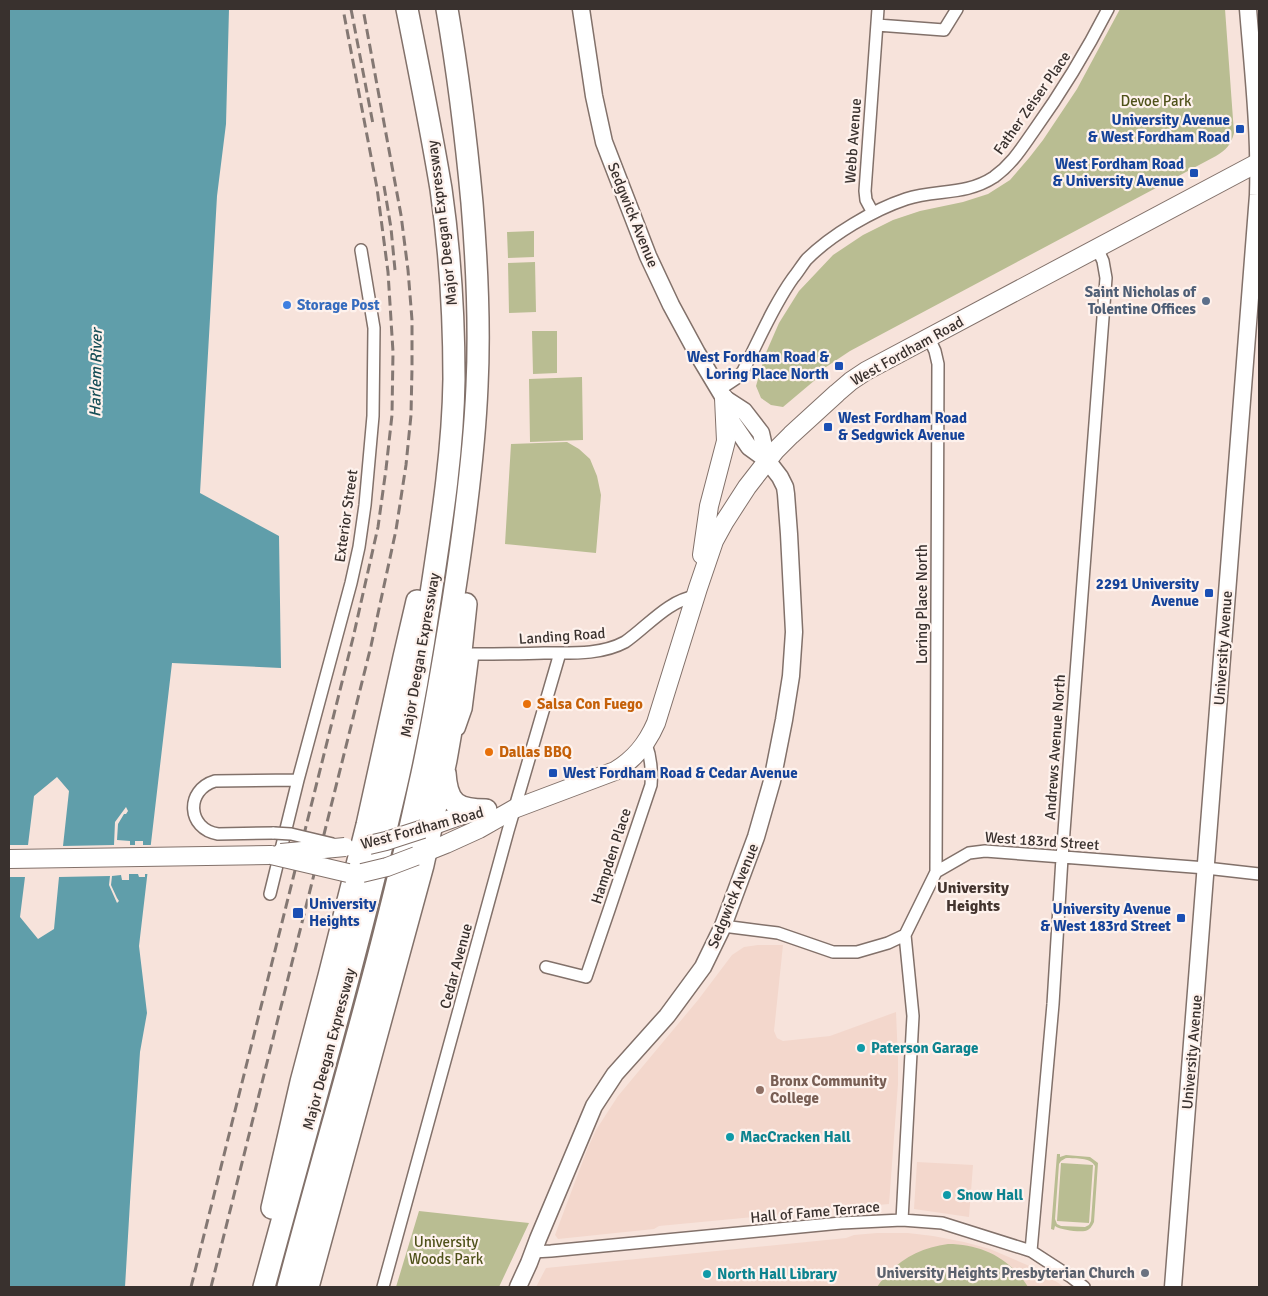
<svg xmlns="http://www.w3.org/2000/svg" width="1268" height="1296" font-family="Signika,sans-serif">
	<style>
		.built { fill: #f3d7cc }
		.green { fill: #b9bd92; fill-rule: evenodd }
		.water { fill: #609eaa }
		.pier { fill: #f7e3db }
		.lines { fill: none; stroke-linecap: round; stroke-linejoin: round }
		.street-casing { stroke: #82716a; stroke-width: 14 }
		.secondary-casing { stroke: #82716a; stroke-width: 19 }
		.primary-casing { stroke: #82716a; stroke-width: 20 }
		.highway-casing { stroke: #82716a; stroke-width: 24 }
		.street { stroke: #fff; stroke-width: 11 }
		.secondary { stroke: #fff; stroke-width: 16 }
		.primary { stroke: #fff; stroke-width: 18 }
		.highway { stroke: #fff; stroke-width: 21 }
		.rail { stroke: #847873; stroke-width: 3; stroke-dasharray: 10 5; stroke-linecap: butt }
		.street-bridge-casing { stroke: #82716a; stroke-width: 14; stroke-linecap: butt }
		.primary-bridge-casing { stroke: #82716a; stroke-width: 20; stroke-linecap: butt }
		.street-bridge { stroke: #fff; stroke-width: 11 }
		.primary-bridge { stroke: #fff; stroke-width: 18 }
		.transit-dot { fill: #1a4fb4; stroke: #fef2ed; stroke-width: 2 }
		.service-dot { fill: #5c6f8a; stroke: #fef2ed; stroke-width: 2 }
		.shop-dot { fill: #3f7fe0; stroke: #fef2ed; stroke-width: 2 }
		.food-dot { fill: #e8710a; stroke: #fef2ed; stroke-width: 2 }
		.culture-dot { fill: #0f9aa8; stroke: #fef2ed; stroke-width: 2 }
		.education-dot { fill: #8d6e63; stroke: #fef2ed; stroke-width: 2 }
		.worship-dot { fill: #6b7280; stroke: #fef2ed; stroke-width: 2 }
		.labels { text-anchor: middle; stroke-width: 4.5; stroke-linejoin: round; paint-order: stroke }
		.park-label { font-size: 15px; fill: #4f521a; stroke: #fef2ed }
		.street-label { font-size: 15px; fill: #39312e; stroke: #fef2ed }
		.transit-label { font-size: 15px; font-weight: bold; fill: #164399; stroke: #fef2ed; text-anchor: end }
		.service-label { font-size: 15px; font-weight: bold; fill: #4e5e75; stroke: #fef2ed; text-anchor: end }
		.shop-label { font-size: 15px; font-weight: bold; fill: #366cbe; stroke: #fef2ed; text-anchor: start }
		.food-label { font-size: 15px; font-weight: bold; fill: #c56008; stroke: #fef2ed; text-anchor: start }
		.culture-label { font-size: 15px; font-weight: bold; fill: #0d838f; stroke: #fef2ed; text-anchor: start }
		.education-label { font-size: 15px; font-weight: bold; fill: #785e54; stroke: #fef2ed; text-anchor: start }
		.worship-label { font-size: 15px; font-weight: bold; fill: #5b616d; stroke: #fef2ed; text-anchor: end }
		.water-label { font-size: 16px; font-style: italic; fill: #174e57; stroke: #fef2ed }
		.neighbourhood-label { font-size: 16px; font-weight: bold; fill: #43342e; stroke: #fef2ed }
	</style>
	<rect width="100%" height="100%" fill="#f7e3db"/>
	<path class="built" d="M758 945H783L774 1031 777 1038 783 1041 830 1036 896 1012 898 1060V1084L889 1204 659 1226 654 1229 558 1239 555 1235 587 1150 596 1130 618 1096 698 1000 732 955 744 947Z
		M917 1162 973 1165 969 1217 914 1209Z
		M877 1233H908L933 1236 964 1242 990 1249 1041 1271 1064 1287H536L546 1268 846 1238 854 1235Z"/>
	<path class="green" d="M1120 9H1225L1234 133C1231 145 1226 150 1216 156L850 351 820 371 821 375 783 407 771 405 761 398 756 386 765 355 779 323 799 291 833 255 863 235 893 220 920 211 963 202 988 194 1010 180 1029 158 1043 140 1077 89Z
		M534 231V257L508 258 507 232Z
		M535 262 536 312 509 313 508 263Z
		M532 331H557V373L533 374Z
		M582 377 583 440 530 442 529 379Z
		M567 442 579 449 590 459 597 476 601 495 596 553 505 544 511 444Z
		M1057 1154H1060V1157L1066 1155 1090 1157 1098 1163 1094 1222C1092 1226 1090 1230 1085 1231 1078 1232 1060 1230 1055 1226L1054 1230 1051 1229ZM1066 1158C1076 1159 1090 1157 1095 1166L1091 1221 1089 1225 1085 1227 1061 1226 1057 1224 1055 1219 1059 1164 1061 1161Z
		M1061 1163 1093 1165 1089 1223 1057 1221Z
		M419 1211 529 1223 499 1287H396Z
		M948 1244C981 1244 1010 1258 1028 1287H877C894 1262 918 1248 948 1244Z"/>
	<path class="water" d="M9 9H229L226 124 217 196 200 493 279 536 281 668 172 663 139 946 147 1013 140 1052 131 1185 125 1287H9Z"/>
	<path class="pier" d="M57 777 69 791 63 846 114 845 115 822 126 807 128 811 126 814H124L118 824 117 840 130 841V845H135V841H143V845H153L150 874H145V877H139L138 874H129V880H122L121 875 112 876 111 885 117 898 119 901 117 903 109 885 110 876 59 877 54 929 38 939 20 917 25 877H9V845H28L34 796Z"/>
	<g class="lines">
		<g class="street-casing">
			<path id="street" d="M877 25 944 30 957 9
				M873 213 866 200 865 191 878 9
				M929 338 935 351 938 364 936 872
				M719 390 737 378 743 371C759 340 773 306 793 278 798 272 802 265 807 259 831 235 873 210 906 199 936 189 965 196 994 177 1012 164 1021 149 1033 132 1061 93 1086 52 1108 9
				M459 729 466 709 473 654C497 654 521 654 544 653 571 653 601 655 625 642 648 626 667 601 696 596
				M274 833 218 834C187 829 185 790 215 781L298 780
				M270 894 298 780 351 583 359 547 365 505 373 416 374 328 361 250
				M723 926 778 933 833 952H857L888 943 905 935 936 872 969 853 985 851 1206 868 1259 874
				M546 967 586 977 609 910 651 785C652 771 651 757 646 744
				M902 1220 913 1016 905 935
				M1031 1251 1053 1004 1062 858 1106 278 1103 261 1097 248
				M533 1252 551 1251 841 1223 902 1220 942 1223 1031 1251 1071 1277 1084 1287
				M383 1287 508 831 560 653"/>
		</g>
		<g class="secondary-casing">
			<path id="secondary" d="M724 398 744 411 761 433 767 460
				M518 1287 529 1263 538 1239 594 1106 615 1074 667 1016 703 967 723 926 756 837 772 781 784 720 791 676 794 632 789 534 786 494 785 487 780 477 767 460 749 447 732 422 724 398 697 353 671 305 648 256 604 142 594 96 581 9
				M1173 1287 1258 195C1260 133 1253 71 1248 9"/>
		</g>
		<g class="primary-casing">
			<path id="primary" d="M702 555 709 506 726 441 724 398
				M423 829 459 816 479 811
				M416 856 446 844 479 829 514 809 615 771C635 759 647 744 656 723L698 588 714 541 725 521 747 487 775 451 791 435 837 393 851 381 866 371 1259 162
				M9 859 271 855"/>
		</g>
		<g class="highway-casing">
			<path id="highway" d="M445 773C447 804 457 810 486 810
				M272 1208 301 1082 329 976 367 825 404 657 417 601
				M264 1287C309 1121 357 955 396 787 410 725 421 662 430 600 441 527 453 453 454 379 454 315 450 252 441 189 431 129 419 69 407 9
				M288 1287C332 1121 383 956 419 787 433 726 443 663 453 601 464 530 474 458 477 386 480 325 477 264 472 203 466 138 458 73 447 9
				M308 1287 423 865 446 760 454 714 458 680 466 604"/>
		</g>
		<use href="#street" class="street"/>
		<use href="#secondary" class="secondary"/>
		<use href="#primary" class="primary"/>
		<use href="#highway" class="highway"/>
		<path class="rail" d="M351 9 373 124
			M384 186 391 228 395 270
			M191 1287 353 638 378 527 386 469 392 415 393 352 388 272 377 188 343 9
			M211 1287 371 646 396 530 406 465 411 415 412 368V320L408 270 401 215 363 9"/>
		<g class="street-bridge-casing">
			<path id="street-bridge" d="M274 833 291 834 333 844"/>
		</g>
		<g class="primary-bridge-casing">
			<path id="primary-bridge" d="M369 845 386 841 423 829
				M281 853 345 847
				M271 855 348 873
				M362 873 387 867 416 856"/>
		</g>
		<use href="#street-bridge" class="street-bridge"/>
		<use href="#primary-bridge" class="primary-bridge"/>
	</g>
	<g class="transit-dot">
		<rect x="1235" y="124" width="10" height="10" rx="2.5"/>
		<rect x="1189" y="168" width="10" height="10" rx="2.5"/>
		<rect x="834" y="361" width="10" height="10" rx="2.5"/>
		<rect x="823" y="422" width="10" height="10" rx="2.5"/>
		<rect x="1204" y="588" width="10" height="10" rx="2.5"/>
		<rect x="548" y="768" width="10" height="10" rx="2.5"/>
		<rect x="292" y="907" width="12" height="12" rx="2.5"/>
		<rect x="1176" y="913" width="10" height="10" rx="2.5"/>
	</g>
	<circle class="service-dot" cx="1206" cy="301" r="5"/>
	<circle class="shop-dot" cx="287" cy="305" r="5"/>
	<g class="food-dot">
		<circle cx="527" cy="704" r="5"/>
		<circle cx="489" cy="752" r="5"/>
	</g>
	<g class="culture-dot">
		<circle cx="861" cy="1048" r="5"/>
		<circle cx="730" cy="1137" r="5"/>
		<circle cx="947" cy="1195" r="5"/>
		<circle cx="707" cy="1274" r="5"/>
	</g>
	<circle class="education-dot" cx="760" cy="1090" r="5"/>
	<circle class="worship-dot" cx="1145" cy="1273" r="5"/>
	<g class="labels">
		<g class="park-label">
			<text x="1156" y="106">Devoe Park</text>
			<text x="446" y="1247">University<tspan x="446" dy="17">Woods Park</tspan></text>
		</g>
		<g class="street-label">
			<text transform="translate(1032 103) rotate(-55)" y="5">Father Zeiser Place</text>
			<text transform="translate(853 141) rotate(-86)" y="5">Webb Avenue</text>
			<text transform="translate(633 215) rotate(68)" y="5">Sedgwick Avenue</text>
			<text transform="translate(442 223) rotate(-97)" y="5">Major Deegan Expressway</text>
			<text transform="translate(907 351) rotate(-29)" y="5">West Fordham Road</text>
			<text transform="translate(346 516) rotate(-82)" y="5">Exterior Street</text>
			<text transform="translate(922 604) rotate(-90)" y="5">Loring Place North</text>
			<text transform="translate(562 636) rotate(-4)" y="5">Landing Road</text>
			<text transform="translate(1223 648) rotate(-86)" y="5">University Avenue</text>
			<text transform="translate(420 655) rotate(-80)" y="5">Major Deegan Expressway</text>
			<text transform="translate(1055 747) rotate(-86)" y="5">Andrews Avenue North</text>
			<text transform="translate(422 828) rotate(-15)" y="5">West Fordham Road</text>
			<text transform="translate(1042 841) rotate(4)" y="5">West 183rd Street</text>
			<text transform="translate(611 856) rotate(-72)" y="5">Hampden Place</text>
			<text transform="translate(733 896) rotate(-68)" y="5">Sedgwick Avenue</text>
			<text transform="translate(456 966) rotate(-75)" y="5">Cedar Avenue</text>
			<text transform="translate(329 1049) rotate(-75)" y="5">Major Deegan Expressway</text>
			<text transform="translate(1192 1052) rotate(-85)" y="5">University Avenue</text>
			<text transform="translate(815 1212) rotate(-5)" y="5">Hall of Fame Terrace</text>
		</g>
		<g class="transit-label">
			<text x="1230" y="125">University Avenue<tspan x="1230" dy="17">&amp; West Fordham Road</tspan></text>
			<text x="1184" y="169">West Fordham Road<tspan x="1184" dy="17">&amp; University Avenue</tspan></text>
			<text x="829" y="362">West Fordham Road &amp;<tspan x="829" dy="17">Loring Place North</tspan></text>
			<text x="838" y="423" text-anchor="start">West Fordham Road<tspan x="838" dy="17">&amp; Sedgwick Avenue</tspan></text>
			<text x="1199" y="589">2291 University<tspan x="1199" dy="17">Avenue</tspan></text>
			<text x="563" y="778" text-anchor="start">West Fordham Road &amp; Cedar Avenue</text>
			<text x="309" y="909" text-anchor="start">University<tspan x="309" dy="17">Heights</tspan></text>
			<text x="1171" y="914">University Avenue<tspan x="1171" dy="17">&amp; West 183rd Street</tspan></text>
		</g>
		<g class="service-label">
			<text x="1196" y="297">Saint Nicholas of<tspan x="1196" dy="17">Tolentine Offices</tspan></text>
		</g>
		<g class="shop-label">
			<text x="297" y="310">Storage Post</text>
		</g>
		<g class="food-label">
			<text x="537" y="709">Salsa Con Fuego</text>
			<text x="499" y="757">Dallas BBQ</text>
		</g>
		<g class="culture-label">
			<text x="871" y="1053">Paterson Garage</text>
			<text x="740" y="1142">MacCracken Hall</text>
			<text x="957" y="1200">Snow Hall</text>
			<text x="717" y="1279">North Hall Library</text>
		</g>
		<g class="education-label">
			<text x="770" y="1086">Bronx Community<tspan x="770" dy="17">College</tspan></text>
		</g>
		<g class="worship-label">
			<text x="1135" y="1278">University Heights Presbyterian Church</text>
		</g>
		<g class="water-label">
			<text transform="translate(95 373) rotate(-89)" y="6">Harlem River</text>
		</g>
		<g class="neighbourhood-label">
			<text x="973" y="893">University<tspan x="973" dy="18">Heights</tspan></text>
		</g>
	</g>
	<rect width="1268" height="1296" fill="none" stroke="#39312e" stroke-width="20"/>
</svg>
